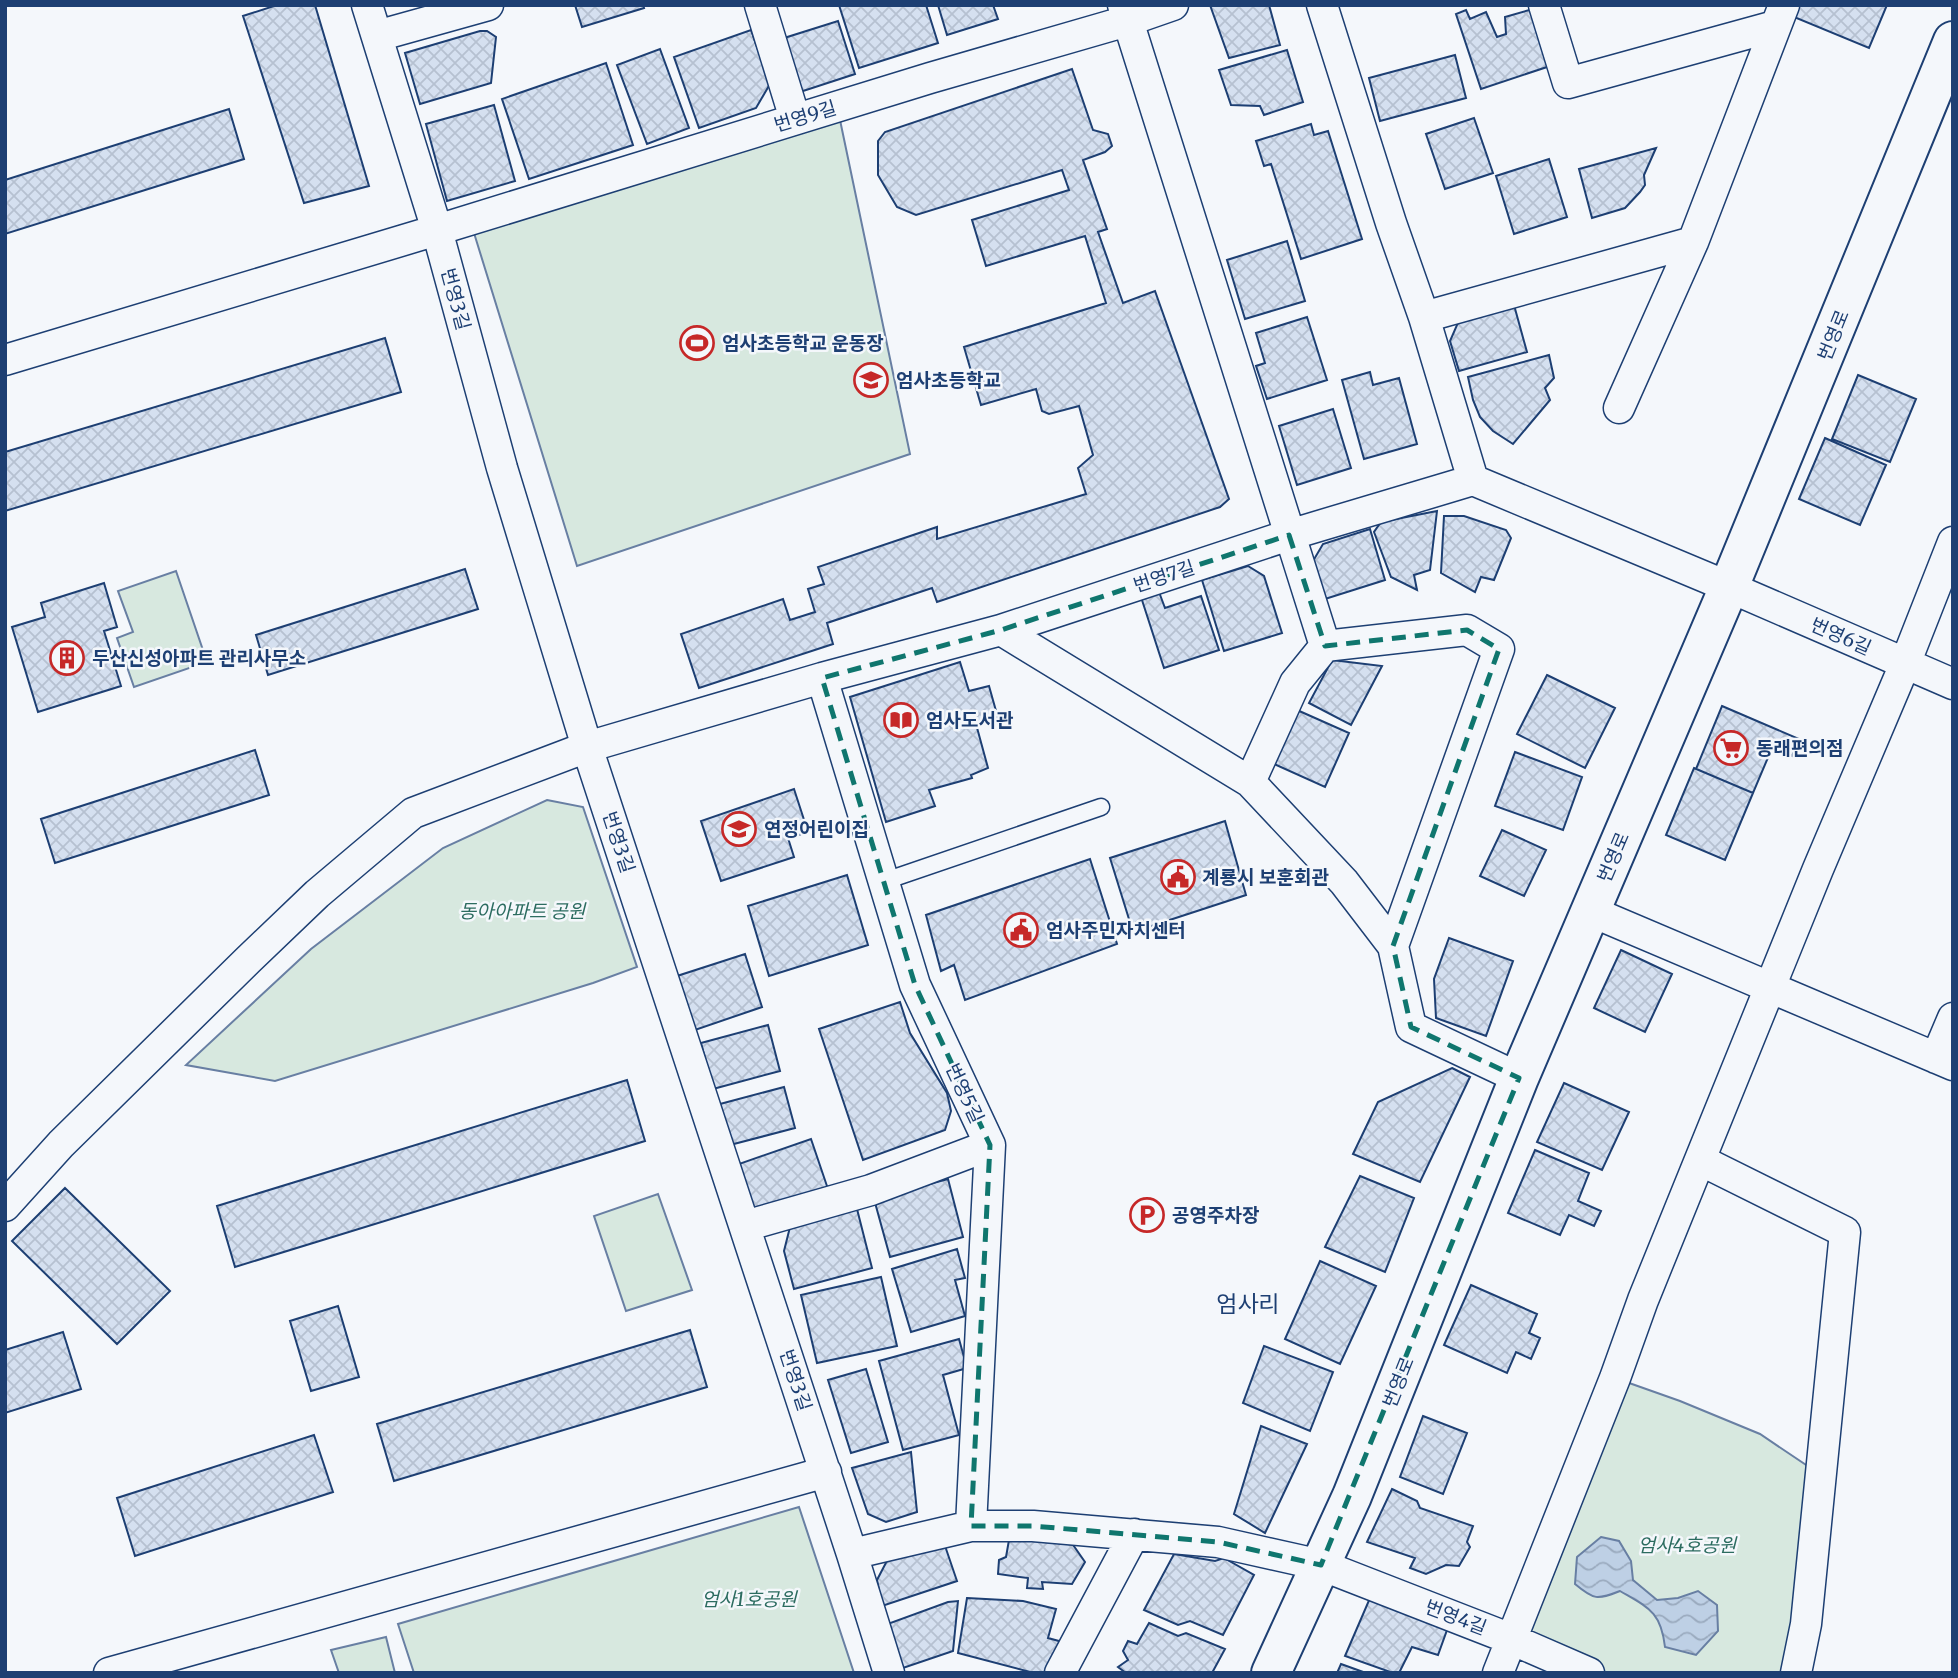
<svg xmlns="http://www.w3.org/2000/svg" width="1958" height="1678" font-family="Merriweather,'Noto Sans KR',serif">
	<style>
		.park { fill: #d7e8df; stroke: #687fa3; stroke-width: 2 }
		.water { fill: url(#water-waves); stroke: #687fa3; stroke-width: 2 }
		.building { fill: url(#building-cross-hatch); stroke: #1d3f73; stroke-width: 2 }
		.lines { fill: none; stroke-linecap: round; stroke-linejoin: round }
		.lane-casing { stroke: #1d3f73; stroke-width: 19 }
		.street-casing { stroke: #1d3f73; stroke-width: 33 }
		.secondary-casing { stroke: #1d3f73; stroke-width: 42 }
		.lane { stroke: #f4f7fb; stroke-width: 16 }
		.street { stroke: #f4f7fb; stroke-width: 30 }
		.secondary { stroke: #f4f7fb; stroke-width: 38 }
		.marked { fill: none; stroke: #0f766e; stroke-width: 5; stroke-dasharray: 14 9; stroke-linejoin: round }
		.labels { text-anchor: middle; stroke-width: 5; stroke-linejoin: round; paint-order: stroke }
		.street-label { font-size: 19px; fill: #1d3f73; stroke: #f4f7fb }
		.poi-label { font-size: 19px; font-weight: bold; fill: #1d3f73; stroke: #f4f7fb; text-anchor: start }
		.park-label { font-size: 19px; font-style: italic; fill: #2c6c60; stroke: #f4f7fb }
		.quarter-label { font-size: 23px; fill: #1d3f73; stroke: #f4f7fb }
	</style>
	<defs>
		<pattern id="water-waves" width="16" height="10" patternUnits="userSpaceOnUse" patternTransform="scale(1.75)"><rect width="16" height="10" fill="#bed0e5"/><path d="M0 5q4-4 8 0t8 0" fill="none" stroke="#9aaabe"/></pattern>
		<pattern id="building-cross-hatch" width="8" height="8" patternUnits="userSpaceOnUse" patternTransform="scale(1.75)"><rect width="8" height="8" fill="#d5e0f0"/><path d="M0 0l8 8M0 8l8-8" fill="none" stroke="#b6c1d1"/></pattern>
	</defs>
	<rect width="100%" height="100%" fill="#f4f7fb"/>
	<path class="park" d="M840 120 910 454 577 566 474 233Z
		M176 571 207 662 134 687 117 638 133 632 118 591Z
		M547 800 583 807 637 967 593 983 275 1081 186 1065 311 949 443 848Z
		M658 1194 692 1290 626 1311 594 1216Z
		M1615 1378 1680 1401 1760 1434 1821 1475 1796 1673H1589L1515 1641Z
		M799 1507 854 1673H414L398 1624Z
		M386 1637 395 1673H339L331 1650Z"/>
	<path class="water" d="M1601 1537 1619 1541 1631 1561 1633 1580 1657 1600 1678 1598 1698 1591 1717 1605 1718 1631 1696 1655 1665 1647C1661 1612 1649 1608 1620 1591 1597 1600 1594 1600 1575 1584L1577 1557Z"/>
	<path class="building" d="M277 5H315L369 186 304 203 243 16Z
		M575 5H643L644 8 582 27Z
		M839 5H926L938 43 859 68Z
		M938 5H993L998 19 947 35Z
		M1210 5H1269L1280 45 1229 58Z
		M1799 5H1887L1869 48 1794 17Z
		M1533 9 1553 65 1481 89 1456 14 1466 10 1470 19 1486 12 1497 37 1506 34 1505 17Z
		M838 21 855 74 797 93 781 39Z
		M751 30 770 84 756 108 699 128 674 57Z
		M480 31H487L496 37 491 83 420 104 405 53Z
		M660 49 689 128 647 144 617 65Z
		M1287 50 1303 102 1264 115 1260 106 1231 105 1219 70Z
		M1455 55 1466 98 1380 121 1369 78Z
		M606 63 633 145 529 179 502 99Z
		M1072 69 1093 130 1108 134 1112 146 1105 152 1083 160 1107 229 1098 232 1123 303 1155 291 1229 499 1220 507 937 602 932 588 827 623 833 644 699 688 681 634 783 599 790 620 815 612 808 589 824 584 818 567 937 527V539L1086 494 1078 468 1093 455 1079 406 1049 414 1042 411 1036 389 981 405 964 347 1106 303 1085 236 986 266 972 220 1069 190 1062 170 916 215 897 207 878 175V141L885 132Z
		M494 105 515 181 447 201 426 124Z
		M229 109 244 159 5 234V180Z
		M1474 118 1493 173 1445 189 1426 134Z
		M1311 124 1314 135 1328 131 1362 239 1301 259 1271 164 1264 166 1256 141Z
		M1656 148 1644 175 1645 185 1640 192 1625 208 1592 218 1579 169Z
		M1549 159 1567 217 1514 234 1496 176Z
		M1287 241 1305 301 1245 319 1227 260Z
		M1514 305 1527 352 1459 371 1450 341 1460 318Z
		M1307 317 1327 380 1267 399 1256 366 1265 363 1256 333Z
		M385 338 401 392 5 511V452Z
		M1549 355 1554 378 1545 388 1550 400 1513 444 1493 431 1480 417 1473 400 1468 377Z
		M1370 372 1373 385 1399 378 1417 444 1364 459 1342 380Z
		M1858 375 1916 399 1890 462 1832 439Z
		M1333 409 1351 468 1297 485 1279 426Z
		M1825 438 1886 465 1860 525 1799 499Z
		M1437 511 1430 570 1414 575 1417 590 1391 577 1374 532 1381 522Z
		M1444 516H1464L1506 530 1511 538 1494 580 1481 577 1475 592 1441 573Z
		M1370 529 1385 580 1325 599 1313 561 1323 544Z
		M1248 566 1264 576 1282 633 1224 651 1202 580Z
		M465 569 478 609 268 675 256 635Z
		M104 583 117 627 104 631 121 686 38 712 12 627 45 617 41 603Z
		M1159 592 1165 608 1201 596 1219 650 1164 668 1141 597Z
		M1332 660 1382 666 1351 725 1309 703Z
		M960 662 969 691 989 686 998 718 976 724 988 768 971 775 972 778 929 790 935 806 886 822 850 697Z
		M1547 675 1615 708 1585 768 1517 734Z
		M1722 706 1799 739 1792 756 1772 748 1753 793 1696 769Z
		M1297 710 1349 733 1325 787 1274 764Z
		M255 750 269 795 55 863 41 819Z
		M1515 752 1582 777 1563 830 1495 806Z
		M1694 768 1753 793 1725 860 1666 835Z
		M794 789 808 832 788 838 794 857 721 881 701 821Z
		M1225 821 1246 895 1133 932 1110 858Z
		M1502 830 1546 850 1524 896 1480 876Z
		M1090 859 1117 944 965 1000 954 965 941 971 926 915Z
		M847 875 868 945 769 976 748 906Z
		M1449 938 1513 961 1486 1036 1436 1018 1434 979Z
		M1621 950 1672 974 1645 1032 1594 1008Z
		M745 954 762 1007 692 1031 674 977Z
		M900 1002 910 1033 947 1093 951 1111 945 1130 863 1160 819 1029Z
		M768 1025 780 1071 713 1089 701 1043Z
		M1452 1068 1470 1077 1420 1182 1353 1154 1378 1102Z
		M627 1080 645 1141 235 1267 217 1206Z
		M1564 1083 1629 1112 1602 1170 1537 1142Z
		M784 1087 795 1128 730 1145 720 1104Z
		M811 1139 828 1189 752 1214 736 1165Z
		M1535 1150 1589 1173 1578 1201 1601 1211 1594 1226 1569 1215 1560 1235 1508 1213Z
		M1360 1176 1414 1198 1385 1272 1325 1247Z
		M948 1179 963 1237 890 1257 874 1199Z
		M65 1188 170 1291 117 1344 12 1241Z
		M857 1209 872 1268 794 1289 784 1251 790 1227Z
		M957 1249 965 1278 955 1280 965 1316 911 1332 892 1269Z
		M1320 1261 1376 1286 1340 1364 1285 1339Z
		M881 1277 897 1346 817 1363 801 1295Z
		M1471 1285 1537 1314 1529 1333 1540 1338 1531 1359 1516 1352 1507 1373 1444 1345Z
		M338 1306 359 1377 311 1391 290 1321Z
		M690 1330 707 1387 394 1481 377 1424Z
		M63 1332 81 1389 5 1413V1350Z
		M959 1339 967 1368 943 1375 959 1435 903 1450 879 1361Z
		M1264 1346 1333 1372 1310 1431 1243 1403Z
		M866 1369 888 1442 851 1453 828 1380Z
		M1423 1416 1467 1433 1443 1494 1400 1477Z
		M1261 1426 1307 1444 1265 1533 1234 1514Z
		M314 1435 333 1492 135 1556 117 1498Z
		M911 1452 917 1512 886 1522 868 1514 852 1468Z
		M1392 1489 1417 1501 1420 1508 1473 1526 1467 1542 1470 1547 1459 1566 1446 1565 1426 1574 1410 1568 1415 1558 1367 1542Z
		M943 1540 957 1581 882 1606 877 1580 891 1553Z
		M1009 1540 1071 1542 1085 1562 1072 1584 1042 1582 1043 1589 1027 1588 1028 1578 998 1574 999 1560 1006 1557Z
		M1174 1554 1215 1561 1224 1558 1254 1575 1223 1635 1190 1621 1178 1625 1144 1610Z
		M967 1598 1023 1601 1056 1609 1048 1638 1066 1643 1050 1673H1034L958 1653Z
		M1370 1598 1447 1630 1438 1655 1412 1647 1399 1673H1393L1345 1656Z
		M958 1601 953 1651 897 1670 882 1626 948 1602Z
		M1149 1623 1178 1636 1186 1633 1225 1649 1212 1673H1126L1118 1667 1128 1660 1123 1651 1128 1641 1137 1644Z
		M1341 1664 1366 1673H1337Z"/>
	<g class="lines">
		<g class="lane-casing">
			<path id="lane" d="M882 882 1101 807"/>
		</g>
		<g class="street-casing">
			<path id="street" d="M367 5 437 230 502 468 587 747 852 1554 889 1673
				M760 5 795 119
				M1123 5 1325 646
				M1322 5 1391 223 1424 317 1473 480
				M1544 5 1568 83 1775 26
				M377 36 488 5
				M1424 317 1693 242
				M5 360 437 230 930 78 1127 21 1173 5
				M1619 408 1693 242 1784 5
				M1001 630 1250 782 1344 882 1393 946 1411 1027 1519 1078
				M822 678 915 985 990 1145 971 1526
				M1250 782 1295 683 1325 646 1467 630 1499 649 1393 946
				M1590 911 1953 1065
				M1936 1058 1953 1018
				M1700 1160 1845 1232 1806 1624 1796 1673
				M5 1206 61 1144 248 960 317 894 413 813 587 747 822 678 1001 630 1289 535 1473 480 1729 587 1953 684
				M745 1226 871 1190 990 1145
				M852 1554 971 1526H1033L1218 1542 1321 1565 1511 1639 1589 1673
				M109 1673 826 1472
				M1060 1673 1134 1534
				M1498 1673 1615 1378 1643 1300 1818 869 1905 664 1953 542"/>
		</g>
		<g class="secondary-casing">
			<path id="secondary" d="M1271 1673 1352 1496 1519 1078 1729 587 1953 41"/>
		</g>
		<use href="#lane" class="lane"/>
		<use href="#street" class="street"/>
		<use href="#secondary" class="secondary"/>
	</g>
	<path class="marked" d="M1289 535 1325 646 1467 630 1499 649 1393 946 1411 1027 1519 1078 1321 1565 1218 1542 1033 1526H971L990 1145 915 985 822 678 1001 630Z"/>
	<defs>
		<g id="stadium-ring" transform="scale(1.75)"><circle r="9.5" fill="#f4f7fb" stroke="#c62828" stroke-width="1.5"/><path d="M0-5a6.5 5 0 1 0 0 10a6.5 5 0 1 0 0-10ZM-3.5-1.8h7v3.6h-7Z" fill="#c62828"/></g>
		<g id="school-ring" transform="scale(1.75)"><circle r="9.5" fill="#f4f7fb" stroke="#c62828" stroke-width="1.5"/><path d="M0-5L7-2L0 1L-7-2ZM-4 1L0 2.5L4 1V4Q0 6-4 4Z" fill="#c62828"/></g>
		<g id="building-ring" transform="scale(1.75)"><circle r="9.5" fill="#f4f7fb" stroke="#c62828" stroke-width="1.5"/><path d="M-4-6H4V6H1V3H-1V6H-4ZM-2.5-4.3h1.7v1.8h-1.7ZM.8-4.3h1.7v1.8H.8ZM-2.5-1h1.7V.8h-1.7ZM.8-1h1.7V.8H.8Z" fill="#c62828"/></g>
		<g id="library-ring" transform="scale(1.75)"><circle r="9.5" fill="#f4f7fb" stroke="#c62828" stroke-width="1.5"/><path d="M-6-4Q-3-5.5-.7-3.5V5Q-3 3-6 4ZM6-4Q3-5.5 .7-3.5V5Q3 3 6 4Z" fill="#c62828"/></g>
		<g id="supermarket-ring" transform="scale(1.75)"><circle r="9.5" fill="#f4f7fb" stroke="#c62828" stroke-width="1.5"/><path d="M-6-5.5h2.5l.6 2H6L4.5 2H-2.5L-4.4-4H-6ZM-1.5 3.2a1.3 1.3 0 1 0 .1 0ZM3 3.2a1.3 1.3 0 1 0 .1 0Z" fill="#c62828"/></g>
		<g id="civic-ring" transform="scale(1.75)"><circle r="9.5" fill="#f4f7fb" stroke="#c62828" stroke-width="1.5"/><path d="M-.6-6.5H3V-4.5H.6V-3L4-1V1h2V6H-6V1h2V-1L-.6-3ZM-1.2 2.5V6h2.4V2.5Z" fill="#c62828"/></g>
		<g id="parking-ring" transform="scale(1.75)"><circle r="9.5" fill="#f4f7fb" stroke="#c62828" stroke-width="1.5"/><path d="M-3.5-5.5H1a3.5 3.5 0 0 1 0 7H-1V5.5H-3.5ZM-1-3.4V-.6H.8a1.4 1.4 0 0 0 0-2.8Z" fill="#c62828"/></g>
	</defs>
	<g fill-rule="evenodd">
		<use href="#stadium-ring" x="697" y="343"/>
		<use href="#school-ring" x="871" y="380"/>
		<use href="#building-ring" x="67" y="658"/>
		<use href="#library-ring" x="901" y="720"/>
		<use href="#supermarket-ring" x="1731" y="748"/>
		<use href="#school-ring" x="739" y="829"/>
		<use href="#civic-ring" x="1178" y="877"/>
		<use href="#civic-ring" x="1021" y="930"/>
		<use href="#parking-ring" x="1147" y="1215"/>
	</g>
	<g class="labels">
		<g class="street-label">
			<text transform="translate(805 116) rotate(-17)" y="7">번영9길</text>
			<text transform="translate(456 299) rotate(75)" y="7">번영3길</text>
			<text transform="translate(1833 335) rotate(-68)" y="7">번영로</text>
			<text transform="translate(1164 576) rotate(-18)" y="7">번영7길</text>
			<text transform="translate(1841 636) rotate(24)" y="7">번영6길</text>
			<text transform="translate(619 842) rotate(72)" y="7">번영3길</text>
			<text transform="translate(1613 857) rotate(-67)" y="7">번영로</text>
			<text transform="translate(965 1093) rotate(65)" y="7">번영5길</text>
			<text transform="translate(796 1380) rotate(72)" y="7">번영3길</text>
			<text transform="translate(1398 1382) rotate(-68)" y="7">번영로</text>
			<text transform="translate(1456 1617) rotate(21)" y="7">번영4길</text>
		</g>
		<g class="poi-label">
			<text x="722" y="350">엄사초등학교 운동장</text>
			<text x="896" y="387">엄사초등학교</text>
			<text x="92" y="665">두산신성아파트 관리사무소</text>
			<text x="926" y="727">엄사도서관</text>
			<text x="1756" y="755">동래편의점</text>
			<text x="764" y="836">연정어린이집</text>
			<text x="1202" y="884">계룡시 보훈회관</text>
			<text x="1046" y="937">엄사주민자치센터</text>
			<text x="1172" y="1222">공영주차장</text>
		</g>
		<g class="park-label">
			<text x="522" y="918">동아아파트 공원</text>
			<text x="1687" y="1552">엄사4호공원</text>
			<text x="749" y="1606">엄사1호공원</text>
		</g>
		<g class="quarter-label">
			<text x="1248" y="1312">엄사리</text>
		</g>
	</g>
	<rect width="1958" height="1678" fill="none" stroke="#1d3f73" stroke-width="14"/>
</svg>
